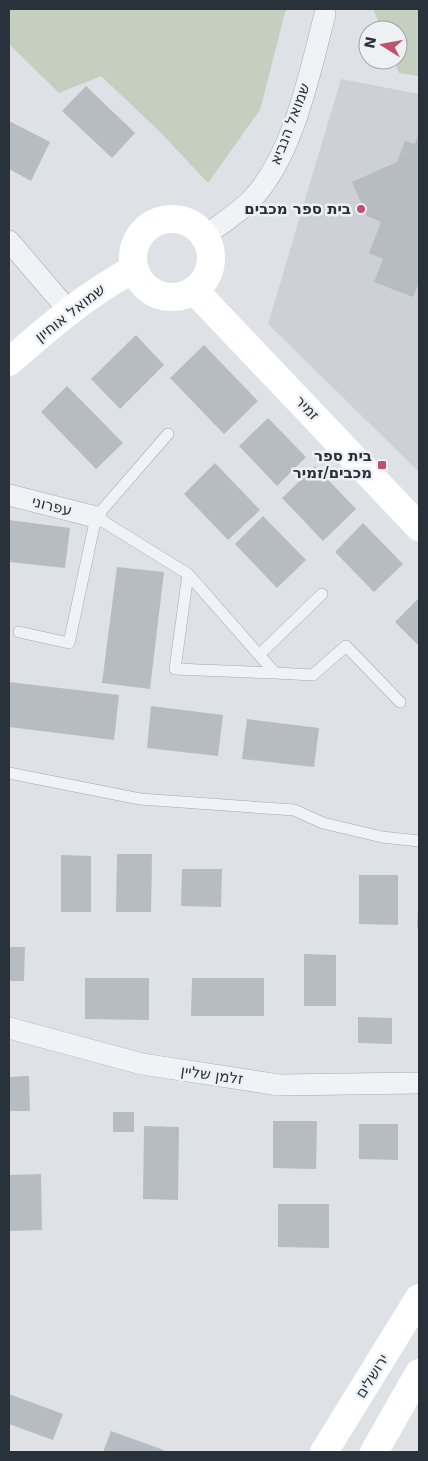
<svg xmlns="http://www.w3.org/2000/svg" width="428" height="1461" font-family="'DejaVu Sans',Heebo,sans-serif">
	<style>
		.built { fill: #cdd1d7 }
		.green { fill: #c5cfc0 }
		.building { fill: #b6bcc2 }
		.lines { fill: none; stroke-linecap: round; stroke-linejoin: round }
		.lane-casing { stroke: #a4a9af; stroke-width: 12 }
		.street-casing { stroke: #a4a9af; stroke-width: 22 }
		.lane { stroke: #f0f2f5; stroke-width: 11 }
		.street { stroke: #f0f2f5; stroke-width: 21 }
		.secondary { stroke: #fff; stroke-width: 28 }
		.poi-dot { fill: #be516c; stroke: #edf1f4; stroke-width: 2 }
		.labels { text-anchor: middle; stroke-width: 5; stroke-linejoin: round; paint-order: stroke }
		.street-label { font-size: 15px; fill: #29313b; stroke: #edf1f4 }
		.poi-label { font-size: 15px; font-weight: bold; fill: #29313b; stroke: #edf1f4; text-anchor: end }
	</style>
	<rect width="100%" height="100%" fill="#dee2e6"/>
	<path class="built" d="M341 79 419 94V472L268 324Z"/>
	<path class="green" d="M9 9H286L260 110 208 183 160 132 101 76 59 93 9 44Z
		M373 9H419V76L399 73 394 60H398V30H382Z"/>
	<path class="building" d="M86 86 135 133 112 158 62 111Z
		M9 121 50 142 31 181 9 169Z
		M419 133V282L413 297 374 282 383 259 369 253 381 222 367 216 352 182 397 162 405 141 415 144Z
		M136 335 164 365 120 409 91 379Z
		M204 345 258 401 224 434 170 378Z
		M67 386 123 443 96 469 41 412Z
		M268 418 306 457 277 486 239 446Z
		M215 463 260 510 228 540 184 494Z
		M315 466 356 509 323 541 282 498Z
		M263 516 306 560 277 588 235 544Z
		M9 520 70 528 65 568 9 562Z
		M363 523 403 564 374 592 335 552Z
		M117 567 164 572 150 689 102 683Z
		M419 598V646L395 622Z
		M9 682 119 695 114 740 9 727Z
		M151 706 223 715 218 756 147 748Z
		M247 719 319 728 314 767 242 759Z
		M117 854H152L151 912H116Z
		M61 855 91 856V912H61Z
		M182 869H222L221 907 181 906Z
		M359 875H398V925L359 924Z
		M418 911H419V928H417Z
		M9 947H25L24 981H9Z
		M304 954 336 955V1006H304Z
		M85 978H149V1020L85 1019Z
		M192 978H264V1016H191Z
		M358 1017 392 1018V1044L358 1043Z
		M29 1076 30 1111H9V1077Z
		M113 1112H134V1132H113Z
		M273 1121H317L316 1169 273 1168Z
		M359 1124H398V1160L359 1159Z
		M144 1126 179 1127 178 1200 143 1199Z
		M41 1174 42 1230 9 1231V1175Z
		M278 1204H329V1248L278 1247Z
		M9 1394 63 1414 53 1440 9 1424Z
		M111 1431 164 1450 163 1452H103Z"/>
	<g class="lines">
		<g class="lane-casing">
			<path id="lane" d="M96 517 188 574 275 673 313 675 346 646 400 702
				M188 574 175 669 275 673
				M19 632 69 643 96 517 168 434
				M259 655 322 594
				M9 773 140 799 294 810 323 823 382 837 419 841"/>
		</g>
		<g class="street-casing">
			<path id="street" d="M205 236C219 225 237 214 250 201 293 158 310 72 325 14
				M9 241 68 310
				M9 495 96 517
				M9 1028 142 1064 279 1085 419 1083"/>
		</g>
		<use href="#lane" class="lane"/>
		<use href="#street" class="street"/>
		<path class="secondary" d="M133 258a39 39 0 1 1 78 0a39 39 0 1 1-78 0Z
			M194 290 419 527
			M9 362C49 327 87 294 134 269
			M324 1452 419 1298
			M374 1452 419 1373"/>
	</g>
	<g class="poi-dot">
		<circle cx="361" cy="209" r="5"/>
		<rect x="377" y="460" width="10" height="10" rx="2.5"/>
	</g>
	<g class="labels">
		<g class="street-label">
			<text transform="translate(290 124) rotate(-69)" y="5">שמואל הנביא</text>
			<text transform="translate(70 313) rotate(-38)" y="5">שמואל אוחיון</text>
			<text transform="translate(307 408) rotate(46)" y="5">זמיר</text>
			<text transform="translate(52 506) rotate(14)" y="5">עפרוני</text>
			<text transform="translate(212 1075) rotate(8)" y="5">זלמן שליין</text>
			<text transform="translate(372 1376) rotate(-58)" y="5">ירושלים</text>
		</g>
		<g class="poi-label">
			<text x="351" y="214">בית ספר מכבים</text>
			<text x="372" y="461">בית ספר<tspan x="372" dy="17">מכבים/זמיר</tspan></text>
		</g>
	</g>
	<rect width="428" height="1461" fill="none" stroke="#29313b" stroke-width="20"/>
	<g transform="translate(383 45) rotate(281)"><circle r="24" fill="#edf1f4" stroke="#9fa4aa"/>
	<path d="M0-4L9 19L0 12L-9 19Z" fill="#be516c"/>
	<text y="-8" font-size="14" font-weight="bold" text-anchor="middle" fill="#29313b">N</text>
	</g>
</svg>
